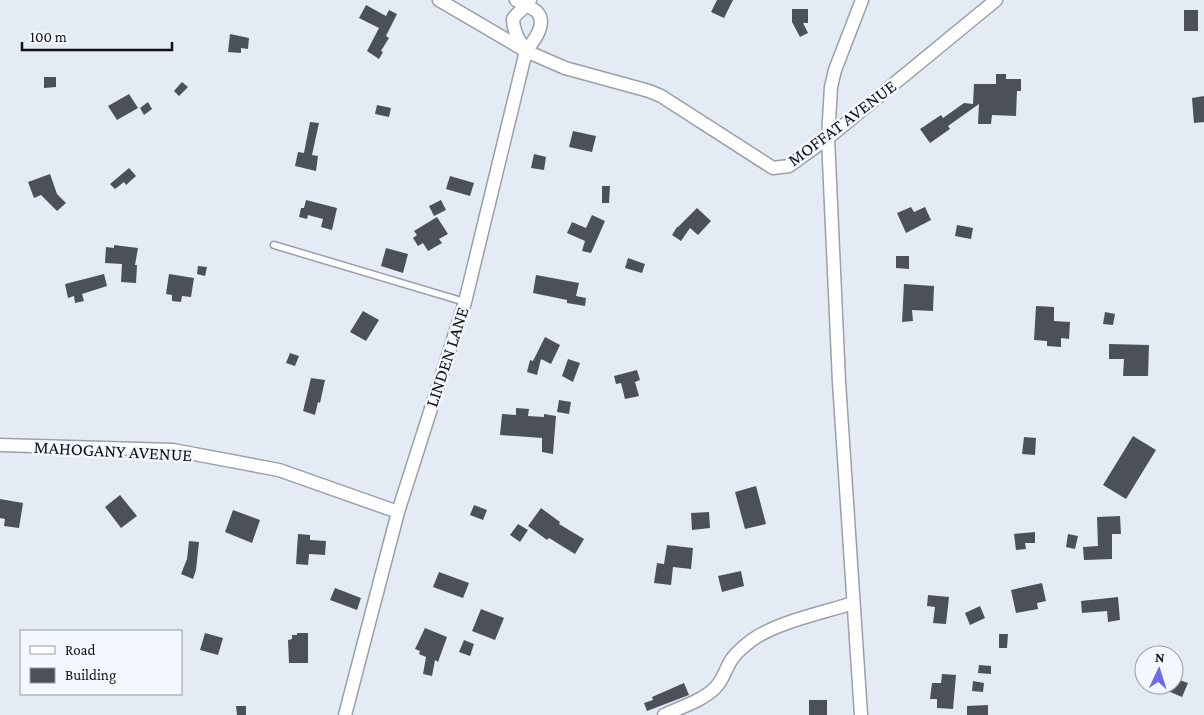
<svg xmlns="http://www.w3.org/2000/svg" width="1204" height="715" font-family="'Crimson Pro',serif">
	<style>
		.building { fill: #4c5159 }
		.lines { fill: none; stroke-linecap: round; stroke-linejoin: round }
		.lane-casing { stroke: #99a0a8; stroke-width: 9 }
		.street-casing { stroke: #99a0a8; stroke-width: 15 }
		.lane { stroke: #fff; stroke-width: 6 }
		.street { stroke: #fff; stroke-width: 12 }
		.labels { text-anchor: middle; stroke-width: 5; stroke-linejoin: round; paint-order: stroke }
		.street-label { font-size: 18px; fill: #0d0f12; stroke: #f4f8fe }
	</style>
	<rect width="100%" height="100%" fill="#e4ebf4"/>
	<path class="building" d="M717 0H733L724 18 711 12Z
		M366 5 386 16 389 10 397 14 386 36 389 38 381 51 383 52 379 59 367 51 379 28 359 18Z
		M792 9H808V23H803L808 33 800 37 792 22Z
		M1184 10H1198V31H1184Z
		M230 34 249 38 248 49 241 48V53L228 52Z
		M996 74H1006V79H1021V91H1017L1016 116 992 115 991 124H978L979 104 948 126 950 129 930 143 920 129 941 115 943 118 964 103 973 104 974 84H996Z
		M44 77H56V87L44 88Z
		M182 82 188 87 179 96 174 91Z
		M129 94 138 108 117 120 108 106Z
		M1204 96V122L1194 123 1192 98Z
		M148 102 152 109 144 115 140 108Z
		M377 105 391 108 389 117 375 114Z
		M310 122 319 123 312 155 318 156 316 171 295 166 298 152 304 153Z
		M573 131 596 136 592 152 569 147Z
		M534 154 546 157 544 170 531 168Z
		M129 168 136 176 126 185 124 182 115 189 110 184Z
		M50 174 57 194 66 203 57 211 41 195 34 198 28 182Z
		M450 176 474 183 470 196 446 189Z
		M602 186H610L609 203H602Z
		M306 200 337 208 332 230 321 227 323 219 308 215 307 219 299 217 301 208H304Z
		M441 200 446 210 434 216 429 206Z
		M911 207 914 212 925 207 931 220 906 233 897 213Z
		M697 208 711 221 698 235 690 228 681 241 672 235 677 227H678Z
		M592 215 605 221 591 253 582 251 585 241 567 233 572 222 586 228Z
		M437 217 448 234 439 239 442 243 428 251 423 243 418 246 413 238 417 235 414 231Z
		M957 225 973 228 971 239 955 236Z
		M114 245 138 248 135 265H137L136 283 121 282 122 264 105 263 106 247 114 248Z
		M386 248 408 254 403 273 381 266Z
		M896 256H909V269L896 268Z
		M628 258 645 264 642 273 625 268Z
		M198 266 207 267 205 276 197 274Z
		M104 274 107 286 82 294 84 301 75 303 74 296 68 298 65 284Z
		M169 274 194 278 191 297 182 296 181 302 172 301V295L166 294Z
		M536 275 579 283 576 296 586 298 585 306 567 303V300L533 293Z
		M904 284 934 286 933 311 912 310 913 321 902 322Z
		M1036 306 1054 307V321L1070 322 1069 339 1061 338V347L1047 346V341L1034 340Z
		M363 311 379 320 366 341 350 332Z
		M1105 312 1115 314 1113 325 1103 324Z
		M545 337 560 345 551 364 541 359 537 375 527 372 530 360 533 361Z
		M1109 344 1149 345 1148 376H1123L1124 359H1109Z
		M290 353 299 356 295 366 286 363Z
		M568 359 580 363 573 382 562 376Z
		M637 370 640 380 635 382 639 396 625 399 621 383 616 384 614 376Z
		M311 378 325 380 320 403 318 402 315 415 303 411Z
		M559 400 571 402 569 414 557 412Z
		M516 408 529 409 528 416 544 417V414L556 416 553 454 542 452V438L500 435 502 414 516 415Z
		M1133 436 1156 450 1126 499 1103 485Z
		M1024 437 1036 438 1035 455 1022 454Z
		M756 486 766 524 745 529 735 492Z
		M120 495 137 516 121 528 105 507Z
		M0 499 23 503 19 528 4 526 5 519 0 518Z
		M474 505 487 510 483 520 470 515Z
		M541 508 560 522 559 524 584 539 575 554 549 538 547 540 528 526Z
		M233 510 260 520 252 543 225 532Z
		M709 512 710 528 692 530 691 513Z
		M1120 516 1121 534H1112V559L1084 560 1083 547 1098 546 1097 517Z
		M518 524 528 530 520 542 510 535Z
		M1035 532V543H1025L1026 549 1016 550 1014 534Z
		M298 534 310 535V540L326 541 325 555 309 554 308 565 296 564Z
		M1068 534 1078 536 1075 549 1066 547Z
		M189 541 199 542 196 570 193 579 181 574 187 559Z
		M667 545 693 548 691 569 673 567 671 585 654 583 657 563 664 564Z
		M741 571 744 586 722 592 718 576Z
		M439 572 469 583 463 598 433 587Z
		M1042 583 1046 601 1037 603 1038 609 1016 613 1011 590Z
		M335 588 361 598 357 610 330 600Z
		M928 595 949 597 946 624 933 623 935 607 927 606Z
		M1118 597 1120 620 1108 622 1107 611 1082 613 1081 601Z
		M980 606 985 618 970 625 965 613Z
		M481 609 504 618 495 640 472 631Z
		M425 628 447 637 438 662 435 660 432 676 423 674 426 657 419 654 420 651 415 649Z
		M205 633 223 638 218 655 200 650Z
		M297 633H308V663H289L288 640 292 639V635H297Z
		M999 634H1008L1007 648H999Z
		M464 640 474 644 470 656 459 652Z
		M979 665 991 666V674L978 673Z
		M942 674 956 675 953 709 937 708V699H930L932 683H941Z
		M1174 678 1188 683 1182 697 1154 685H1174Z
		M973 681 984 683 983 692 972 691Z
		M684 683 689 695 647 711 644 703 653 700 652 697Z
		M809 700H827V715H809Z
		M988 705V715H967V706Z
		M236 706H246V715H237Z"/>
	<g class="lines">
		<g class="lane-casing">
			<path id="lane" d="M274 245 465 302"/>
		</g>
		<g class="street-casing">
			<path id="street" d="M439 0 526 51 565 68 649 91 661 96 773 168 789 166 828 138 996 0
				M525 50C519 40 513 31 513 19 518 11 526 8 530 0
				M0 445 173 450 279 470 398 512
				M345 715 398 512 465 302 526 51C533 42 548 24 537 12 535 9 521 3 516 0
				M664 715C681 707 702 701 715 688 723 680 725 671 730 662 735 653 744 646 752 640 777 622 823 613 853 603
				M861 715 839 382 828 138 831 87 835 70 862 0"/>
		</g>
		<use href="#lane" class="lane"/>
		<use href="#street" class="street"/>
	</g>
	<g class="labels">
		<g class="street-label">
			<text transform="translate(842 123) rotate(-37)" y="6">MOFFAT AVENUE</text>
			<text transform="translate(447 357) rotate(-72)" y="6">LINDEN LANE</text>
			<text transform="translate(113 451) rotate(3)" y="6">MAHOGANY AVENUE</text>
		</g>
	</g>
	<rect x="20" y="630" width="162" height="65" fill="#f4f8fe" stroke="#989ba0"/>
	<rect x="30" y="646" width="25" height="8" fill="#ffffff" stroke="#989ba0"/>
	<text x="65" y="655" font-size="15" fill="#0d0f12">Road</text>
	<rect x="30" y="668" width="25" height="15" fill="#4c5159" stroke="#989ba0"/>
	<text x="65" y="680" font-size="15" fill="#0d0f12">Building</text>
	<g transform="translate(1159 670) rotate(4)"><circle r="24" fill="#f4f8fe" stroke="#989ba0"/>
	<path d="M0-4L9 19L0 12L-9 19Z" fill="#6d6be5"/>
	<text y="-8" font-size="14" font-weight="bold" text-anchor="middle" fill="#0d0f12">N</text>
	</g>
	<path d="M22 42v8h150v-8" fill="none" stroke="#0d0f12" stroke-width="2.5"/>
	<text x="30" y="42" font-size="15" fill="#0d0f12" stroke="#f4f8fe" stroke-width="4" paint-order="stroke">100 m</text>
</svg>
